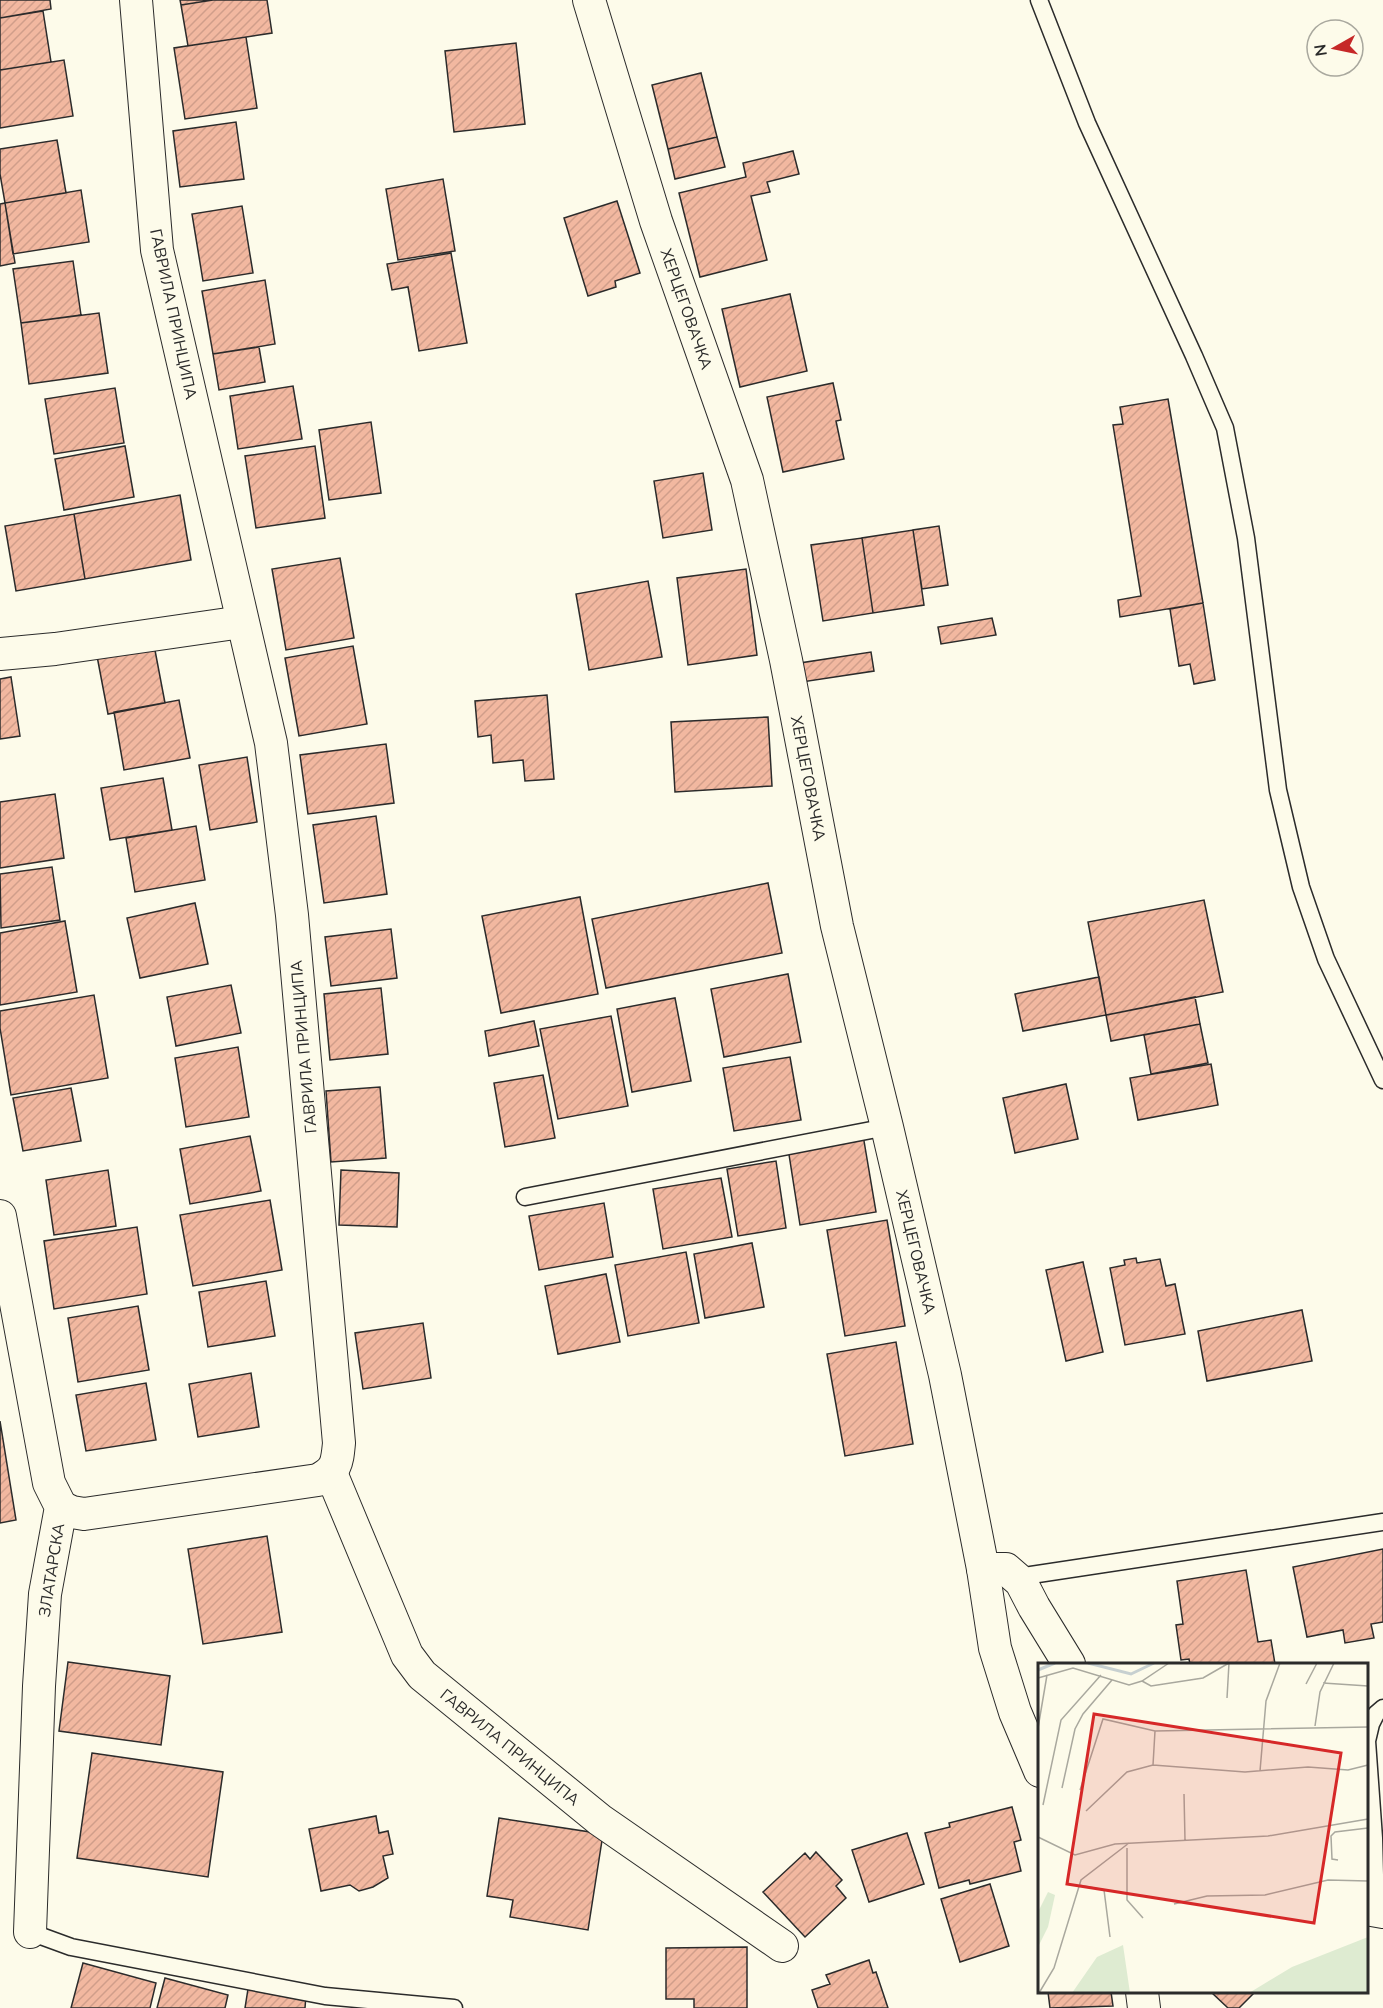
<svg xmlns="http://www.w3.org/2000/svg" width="1383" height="2008" font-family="'Nunito Sans',sans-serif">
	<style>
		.building { fill: url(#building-hatch); stroke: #2b2b2b; stroke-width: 1.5 }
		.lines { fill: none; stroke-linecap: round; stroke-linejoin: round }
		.lane-casing { stroke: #2b2b2b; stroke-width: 19 }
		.street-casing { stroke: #2b2b2b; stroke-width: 34 }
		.lane { stroke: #fdfbea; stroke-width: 16 }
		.street { stroke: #fdfbea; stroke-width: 32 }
		.labels { text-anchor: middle; stroke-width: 4.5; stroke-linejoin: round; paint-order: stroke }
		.street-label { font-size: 16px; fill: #2b2b2b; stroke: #fdfbea }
		.inset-river { fill: none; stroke: #c7d0d0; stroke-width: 3 }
		.inset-road { fill: none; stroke: #a9a89e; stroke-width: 1.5 }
		.view { fill: #d62828; fill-opacity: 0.15; stroke: #d62828; stroke-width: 3 }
		.inset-edge { fill: none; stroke: #2b2b2b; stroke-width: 3 }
	</style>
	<defs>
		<pattern id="building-hatch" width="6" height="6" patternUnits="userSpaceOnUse" patternTransform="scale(1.5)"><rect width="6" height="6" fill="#f2b8a0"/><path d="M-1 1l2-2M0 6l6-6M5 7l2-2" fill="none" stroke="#d09e8a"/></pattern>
	</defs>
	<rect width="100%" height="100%" fill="#fdfbea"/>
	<path class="building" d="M0 0H50L51 9 0 18Z
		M180 0H213L181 5Z
		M213 0H267L272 33 188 46 181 5Z
		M43 11 51 62 0 70V18Z
		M246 37 257 108 185 119 174 48Z
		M516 43 525 124 454 132 445 51Z
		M64 60 73 116 0 128V70Z
		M701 73 717 137 668 149 652 85Z
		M236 122 244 179 180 187 173 131Z
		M717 137 725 167 675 179 668 149Z
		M57 140 66 193 5 203 0 174V149Z
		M793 151 799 174 767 182 770 192 751 196 767 260 700 277 679 193 746 177 743 163Z
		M443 179 455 251 398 260 386 189Z
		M81 190 89 242 13 254 5 203Z
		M617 201 640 273 615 281 616 287 588 296 564 218Z
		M5 203 15 263 0 266V204Z
		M242 206 253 273 203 281 192 214Z
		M451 253 467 343 419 351 408 287 392 290 387 264Z
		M73 261 81 315 21 323 13 269Z
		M265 280 275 344 213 354 202 291Z
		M790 294 807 371 740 387 722 309Z
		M99 313 108 373 29 384 21 323Z
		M259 347 265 382 219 390 213 354Z
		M833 383 841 420 836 421 844 459 783 472 767 397Z
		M293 386 302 439 238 449 230 396Z
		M115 388 124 443 54 454 45 399Z
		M1168 399 1203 603 1120 617 1118 600 1141 596 1113 425 1123 424 1120 407Z
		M371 422 381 493 329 500 319 430Z
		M125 446 134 497 64 510 55 459Z
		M315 446 325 518 256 528 245 456Z
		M703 473 712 530 663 538 654 481Z
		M180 495 191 560 85 579 74 514Z
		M74 514 85 579 16 591 5 526Z
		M939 526 948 585 922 589 913 530Z
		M913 530 924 605 873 613 862 538Z
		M862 538 873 613 823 621 811 545Z
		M340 558 354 638 286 650 272 569Z
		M746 569 757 655 688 665 677 578Z
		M648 581 662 657 589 670 576 594Z
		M1203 603 1215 680 1194 684 1190 664 1179 666 1170 609Z
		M992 618 996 635 941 644 938 627Z
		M154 645 165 703 108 714 97 656Z
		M353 646 367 724 299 736 285 658Z
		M871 652 874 671 802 682 800 663Z
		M11 677 20 736 0 739V679Z
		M547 695 554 779 525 781 523 760 493 763 491 735 478 737 475 701Z
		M179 700 190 758 124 770 114 712Z
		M768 717 772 786 675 792 671 722Z
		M386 744 394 803 308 814 300 755Z
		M247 757 257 822 210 830 199 765Z
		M163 778 172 830 110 840 101 788Z
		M55 794 64 858 0 868V802Z
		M376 816 387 894 324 903 313 825Z
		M196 826 205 880 135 892 126 838Z
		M52 867 60 920 1 928 0 874Z
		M768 883 782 953 606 988 592 919Z
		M580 897 598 994 501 1013 482 916Z
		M1204 900 1223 992 1106 1015 1088 922Z
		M195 903 208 964 140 978 127 918Z
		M65 921 77 992 0 1005V933Z
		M391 929 397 978 331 986 325 937Z
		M788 974 801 1042 724 1057 711 989Z
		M1099 977 1106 1015 1023 1031 1015 994Z
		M231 985 241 1033 176 1046 167 997Z
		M381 988 388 1054 330 1060 324 994Z
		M94 995 108 1078 11 1095 0 1028V1011Z
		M1195 997 1200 1024 1111 1041 1106 1015Z
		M675 998 691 1081 632 1092 617 1009Z
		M611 1016 628 1106 558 1119 540 1029Z
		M534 1021 539 1046 489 1056 485 1031Z
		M1200 1024 1208 1063 1151 1074 1144 1035Z
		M238 1047 249 1117 186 1127 175 1058Z
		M790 1057 801 1120 734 1131 723 1068Z
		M1211 1064 1218 1105 1138 1120 1130 1078Z
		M543 1075 555 1138 505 1147 494 1083Z
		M1066 1084 1078 1139 1015 1153 1003 1098Z
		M380 1087 386 1158 331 1162 326 1091Z
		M71 1088 81 1141 23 1151 13 1098Z
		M863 1135 876 1212 800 1225 788 1148Z
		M250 1136 261 1191 190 1204 180 1149Z
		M776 1161 786 1228 738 1236 727 1169Z
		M108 1170 116 1226 54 1235 46 1180Z
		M341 1170 399 1173 397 1227 339 1225Z
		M721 1178 732 1237 663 1249 653 1189Z
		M270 1200 282 1270 193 1286 180 1215Z
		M604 1203 613 1257 539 1270 529 1216Z
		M887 1220 905 1326 845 1336 827 1230Z
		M137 1227 147 1294 54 1309 44 1241Z
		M752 1243 764 1307 705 1318 694 1254Z
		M686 1252 699 1323 628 1336 615 1265Z
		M1136 1258 1137 1263 1160 1259 1166 1286 1175 1284 1185 1334 1125 1345 1110 1268 1125 1265 1124 1260Z
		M1083 1262 1103 1352 1066 1361 1046 1270Z
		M606 1274 620 1342 558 1354 545 1286Z
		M266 1281 275 1336 208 1347 199 1292Z
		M138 1306 149 1370 78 1382 68 1318Z
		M1302 1310 1312 1361 1207 1381 1198 1331Z
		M423 1323 431 1378 363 1389 355 1333Z
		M896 1342 913 1444 845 1456 827 1354Z
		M251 1373 259 1427 198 1437 189 1384Z
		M146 1383 156 1440 86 1451 76 1395Z
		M0 1421 16 1520 0 1523Z
		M267 1536 282 1632 203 1644 188 1549Z
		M1383 1549V1622L1371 1624 1374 1638 1345 1643 1343 1630 1307 1637 1293 1567Z
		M1246 1570 1258 1642 1271 1640 1275 1664H1190L1189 1659 1181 1660 1176 1625 1183 1624 1177 1581Z
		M68 1662 170 1676 161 1745 59 1731Z
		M92 1753 223 1772 208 1877 77 1858Z
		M1012 1807 1021 1840 1014 1842 1021 1871 970 1884 969 1880 939 1888 925 1833 950 1827 949 1823Z
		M376 1816 379 1833 388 1831 393 1854 383 1856 388 1878 373 1887 359 1891 350 1885 321 1891 309 1829Z
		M499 1818 603 1834 588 1930 510 1917 513 1900 487 1896Z
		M907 1833 924 1884 869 1902 852 1850Z
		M816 1852 842 1880 836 1886 846 1898 805 1937 763 1892 805 1853 810 1859Z
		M990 1884 1009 1946 960 1962 941 1899Z
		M747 1947V2008H694V1999H666V1948Z
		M869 1960 873 1973 876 1972 888 2008H818L812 1990 830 1984 826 1975Z
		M83 1963 156 1983 150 2008H71Z
		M165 1978 228 1995 225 2008H157Z
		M248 1989 306 1995 305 2008H245Z
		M1048 1992H1111L1113 2006 1050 2008Z
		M1211 1992H1255L1239 2008H1228Z"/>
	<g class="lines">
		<g class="lane-casing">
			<path id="lane" d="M1039 0 1087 123 1194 356 1225 428 1246 538 1278 790 1301 887 1326 959 1383 1080
				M525 1197 887 1127
				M1021 1582 1031 1575 1383 1522
				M1376 1911 1374 1838 1367 1741 1371 1724 1376 1714 1383 1708
				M30 1932 71 1947 325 1996 454 2008"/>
		</g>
		<g class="street-casing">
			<g id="street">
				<path id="s1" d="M589 0 656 221 747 480 786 660 837 926 887 1127 945 1375 983 1569 995 1648 1015 1712 1040 1771"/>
				<path d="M0 654 55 649 242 622"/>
				<path d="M0 1216 49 1483 61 1507 45 1594 39 1686 30 1932"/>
				<path id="s2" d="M331 1473 407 1655 422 1675 600 1820 782 1946"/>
				<path d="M61 1507 72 1512 84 1514 318 1480C337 1470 337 1463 339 1443L292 915 271 743 157 250 136 0"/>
				<path d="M983 1569H1006L1021 1582 1034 1607 1069 1664"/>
				<path d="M1366 1909 1383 1912"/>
				<path d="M1142 1992 1144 2008"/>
			</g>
		</g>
		<use href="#lane" class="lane"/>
		<use href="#street" class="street"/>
	</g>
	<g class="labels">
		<g class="street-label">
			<text dy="6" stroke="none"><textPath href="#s1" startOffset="324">ХЕРЦЕГОВАЧКА</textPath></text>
			<text transform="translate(174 314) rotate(78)" y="6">ГАВРИЛА ПРИНЦИПА</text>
			<text dy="6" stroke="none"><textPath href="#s1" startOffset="810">ХЕРЦЕГОВАЧКА</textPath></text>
			<text transform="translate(303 1047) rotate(-95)" y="6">ГАВРИЛА ПРИНЦИПА</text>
			<text dy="6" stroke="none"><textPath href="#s1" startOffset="1296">ХЕРЦЕГОВАЧКА</textPath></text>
			<text transform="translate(51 1570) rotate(-81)" y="6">ЗЛАТАРСКА</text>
			<text dy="6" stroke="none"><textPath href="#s2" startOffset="336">ГАВРИЛА ПРИНЦИПА</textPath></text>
		</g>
	</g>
	<g transform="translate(1038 1663)">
		<rect width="330" height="330" fill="#fdfbea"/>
		<path d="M330 274V330H211L254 304ZM85 282 92 330H34L59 294Z" fill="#deebd1"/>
		<path d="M10 229 17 232 10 264 0 284V249Z" fill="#deebd1"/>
		<path class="inset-river" d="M50 0 93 11 116 0M0 7 17 0"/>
		<path class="inset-road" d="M0 15 35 5 91 22 104 18 131 0M104 18 113 23 165 15 191 0M285 20 330 23M268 21 279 0M189 35 191 0M277 63 282 29 296 0M0 65 9 12M115 102 117 68M222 108 228 38 242 0M24 125 37 66 45 51 74 17M42 127 65 56 117 68 330 64M146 131 147 177M5 142 23 57 63 12M48 148 89 109 115 102 207 109 270 104 310 107 330 102M0 174 37 192 77 181 230 173 330 156M89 185V237L105 255M300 197 294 196 293 173 297 169 330 165M41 222 66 227 72 274M136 241 169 233 227 232 290 217 330 218M1 330 16 305 43 217 91 180"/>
		<path class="view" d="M56 51 303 90 276 260 29 221Z"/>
		<rect width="330" height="330" class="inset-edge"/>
	</g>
	<g transform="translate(1335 48) rotate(261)"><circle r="28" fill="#fdfbea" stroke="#a9a89e" stroke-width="1.5"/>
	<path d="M0-4.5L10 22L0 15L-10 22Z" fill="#c62828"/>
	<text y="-9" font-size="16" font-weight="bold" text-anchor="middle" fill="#2b2b2b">N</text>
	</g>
</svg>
